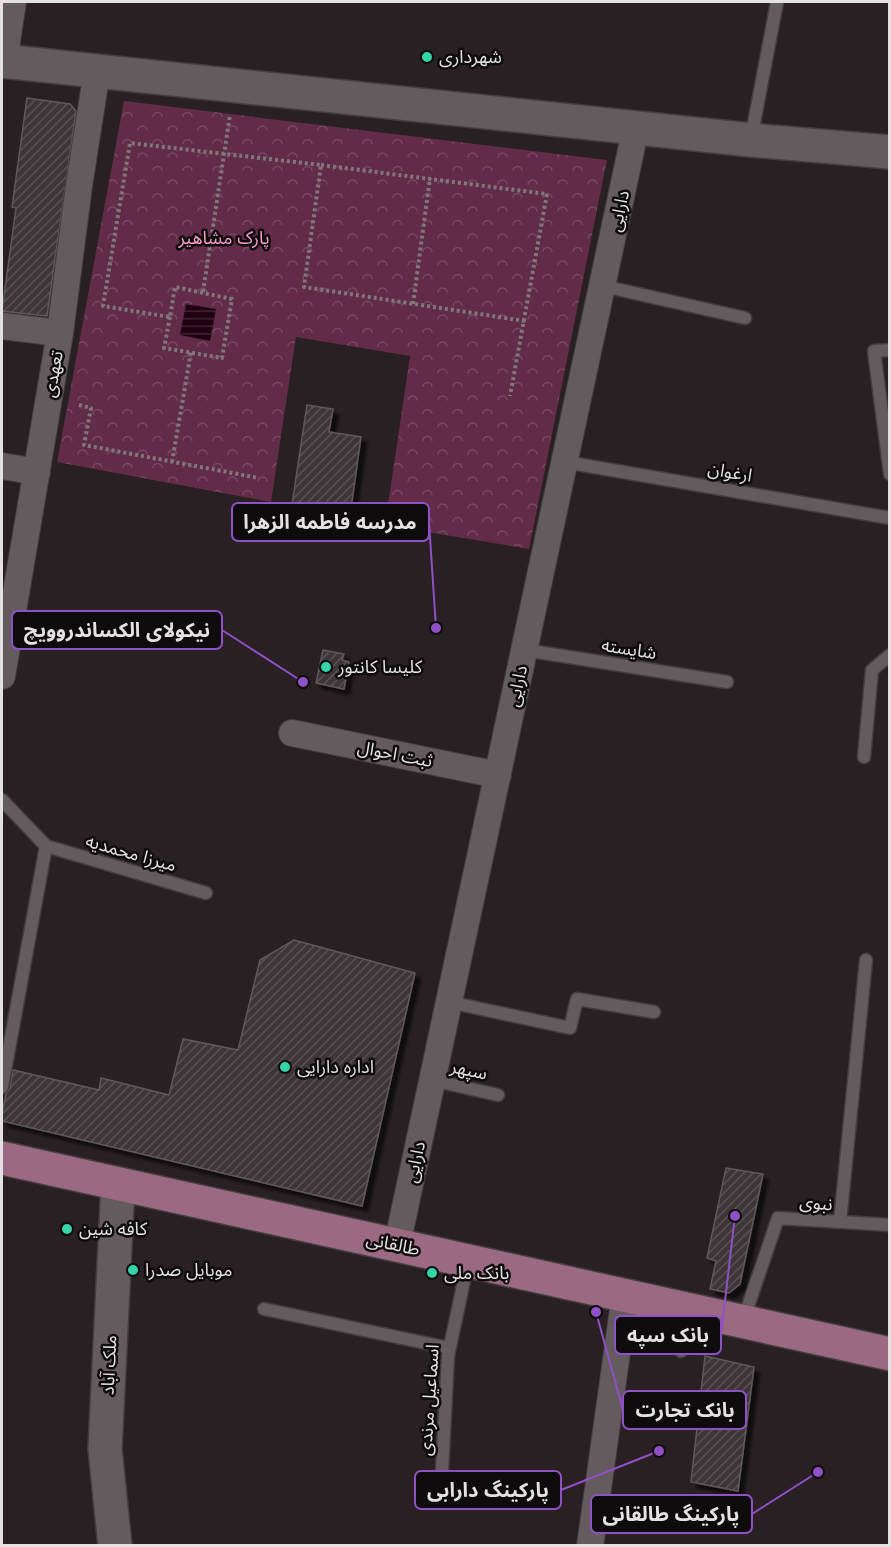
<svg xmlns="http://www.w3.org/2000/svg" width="891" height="1547" font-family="Montserrat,'Noto Sans Arabic',sans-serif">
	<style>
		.park { fill: url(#park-crowns) }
		.water { fill: url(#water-rules) }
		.building { fill: url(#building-hatch); stroke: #61585c; stroke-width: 1.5; filter: url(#shadow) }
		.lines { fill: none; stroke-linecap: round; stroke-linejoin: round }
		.lane-casing { stroke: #433d40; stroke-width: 15 }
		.street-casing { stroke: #433d40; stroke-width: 28 }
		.secondary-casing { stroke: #433d40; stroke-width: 36 }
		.primary-casing { stroke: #433d40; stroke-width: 36 }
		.path { stroke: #7f787b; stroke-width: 4; stroke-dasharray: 3 3; stroke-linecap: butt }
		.lane { stroke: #645b5f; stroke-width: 12 }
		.street { stroke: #645b5f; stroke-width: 26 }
		.secondary { stroke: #645b5f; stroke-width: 33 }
		.primary { stroke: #9b6982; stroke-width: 33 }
		.poi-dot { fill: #33d4a8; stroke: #0e0b0c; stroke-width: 2 }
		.labels { text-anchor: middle; stroke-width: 5; stroke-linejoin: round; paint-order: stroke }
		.poi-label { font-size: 18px; fill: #e5e0e2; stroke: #0e0b0c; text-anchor: start }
		.street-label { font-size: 18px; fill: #e5e0e2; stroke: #0e0b0c }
		.park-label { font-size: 18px; fill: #fc9dcc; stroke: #0e0b0c }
		.leader { fill: none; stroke: #9050c6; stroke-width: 2 }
		.callout-dot { fill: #9050c6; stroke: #0e0b0c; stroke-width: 2 }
		.callout { fill: #0e0b0c; stroke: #9050c6; stroke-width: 2 }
		.callout-label { font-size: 20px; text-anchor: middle; font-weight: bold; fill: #e5e0e2 }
	</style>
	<defs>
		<pattern id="park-crowns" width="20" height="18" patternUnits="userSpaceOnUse" patternTransform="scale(1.5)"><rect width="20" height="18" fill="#622b48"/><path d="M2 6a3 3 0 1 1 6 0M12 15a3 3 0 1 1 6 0" fill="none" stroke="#784962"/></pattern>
		<pattern id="water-rules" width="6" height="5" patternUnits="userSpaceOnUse" patternTransform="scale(1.5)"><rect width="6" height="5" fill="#200010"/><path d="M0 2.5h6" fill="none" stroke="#402532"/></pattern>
		<pattern id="building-hatch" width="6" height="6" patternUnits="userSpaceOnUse" patternTransform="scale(1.5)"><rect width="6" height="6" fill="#3d3438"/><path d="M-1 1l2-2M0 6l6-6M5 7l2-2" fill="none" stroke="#595154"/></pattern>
		<filter id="shadow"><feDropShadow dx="5.5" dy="5.5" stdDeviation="1.5" flood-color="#0009"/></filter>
	</defs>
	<rect width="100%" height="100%" fill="#282023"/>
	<path class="park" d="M124 101 607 160 529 549 385 525 410 356 296 337 271 502 57 462Z"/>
	<path class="water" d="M186 304 216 309 210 341 180 335Z"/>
	<path class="building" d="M27 98 70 104 76 111 47 316 2 311 16 208 12 207Z
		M307 405 333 409 329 432 361 437 349 523 291 511Z
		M323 650 344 654 342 660 349 662 344 689 316 683Z
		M294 940 415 973 362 1206 2 1121V1114L6 1094 10 1088 13 1070 99 1090 101 1078 169 1095 183 1039 238 1050 260 960Z
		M726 1168 763 1174 740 1284 729 1293 710 1289 716 1261 707 1258Z
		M705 1356 754 1367 738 1491 691 1482Z"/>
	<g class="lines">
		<g class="lane-casing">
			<path id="lane" d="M751 139 777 2
				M603 286 745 318
				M890 350 874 351 890 474
				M565 462 890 518
				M525 650 727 682
				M864 757 872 670 890 655
				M2 800 46 846 2 1087
				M46 846 206 893
				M449 1002 570 1028 577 999 654 1012
				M432 1080 498 1095
				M840 1222 866 960
				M264 1309 449 1348
				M743 1321 778 1218 890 1225
				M681 1351 687 1310
				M442 1471 448 1356 468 1262"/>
		</g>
		<g class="street-casing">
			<path id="street" d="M4 61 13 2
				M2 326 60 333
				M2 466 37 472
				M2 676 60 333 79 186 97 71
				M292 733 498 775
				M397 1245 636 127
				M590 1546 625 1295"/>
		</g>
		<g class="secondary-casing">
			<path id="secondary" d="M2 61 751 140 890 152
				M115 1546 105 1449 118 1184"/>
		</g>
		<g class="primary-casing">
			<path id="primary" d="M2 1158 890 1354"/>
		</g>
		<path class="path" d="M321 165 547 194 510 396
			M203 292 230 115
			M413 304 430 178
			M170 317 164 348 222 358 232 299 175 287 170 317 103 306 130 143 321 165 304 287 525 321
			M79 405 91 408 84 445 259 478
			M172 462 191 352"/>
		<use href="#lane" class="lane"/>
		<use href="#street" class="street"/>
		<use href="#secondary" class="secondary"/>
		<use href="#primary" class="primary"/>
	</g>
	<g class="poi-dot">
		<circle cx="427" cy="57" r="6"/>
		<circle cx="326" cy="667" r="6"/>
		<circle cx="285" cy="1067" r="6"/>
		<circle cx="67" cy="1229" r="6"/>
		<circle cx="133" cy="1270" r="6"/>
		<circle cx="432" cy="1273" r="6"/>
	</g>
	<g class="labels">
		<g class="poi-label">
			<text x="439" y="63">شهرداری</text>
			<text x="338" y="673">کلیسا کانتور</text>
			<text x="297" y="1073">اداره دارایی</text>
			<text x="79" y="1235">کافه شین</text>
			<text x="145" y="1276">موبایل صدرا</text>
			<text x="444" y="1279">بانک ملی</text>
		</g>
		<g class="street-label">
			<text transform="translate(619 211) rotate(-78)" y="6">دارایی</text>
			<text transform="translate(53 374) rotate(-80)" y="6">تعهدی</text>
			<text transform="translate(730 472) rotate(10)" y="6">ارغوان</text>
			<text transform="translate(629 649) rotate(9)" y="6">شایسته</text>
			<text transform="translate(517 686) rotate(-78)" y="6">دارایی</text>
			<text transform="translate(395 754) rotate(11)" y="6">ثبت احوال</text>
			<text transform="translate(131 853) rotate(16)" y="6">میرزا محمدیه</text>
			<text transform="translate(469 1070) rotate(12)" y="6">سپهر</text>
			<text transform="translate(415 1162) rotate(-78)" y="6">دارایی</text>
			<text transform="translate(816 1203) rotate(5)" y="6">نبوی</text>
			<text transform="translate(393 1244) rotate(12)" y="6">طالقانی</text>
			<text transform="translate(109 1365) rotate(-87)" y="6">ملک آباد</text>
			<text transform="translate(429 1400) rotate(-86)" y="6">اسماعیل مرندی</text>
		</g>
		<g class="park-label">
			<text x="224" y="244">پارک مشاهیر</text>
		</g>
	</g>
	<path class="leader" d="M436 628L429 522M303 682L222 630M735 1216L721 1335M596 1312L623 1410M659 1451L561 1490M818 1472L752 1514"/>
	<g class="callout-dot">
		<circle cx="436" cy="628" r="6"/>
		<circle cx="303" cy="682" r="6"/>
		<circle cx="735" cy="1216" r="6"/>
		<circle cx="596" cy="1312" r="6"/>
		<circle cx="659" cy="1451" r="6"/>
		<circle cx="818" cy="1472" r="6"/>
	</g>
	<g class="callout">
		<rect x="232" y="503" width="197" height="38" rx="6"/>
		<rect x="12" y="611" width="210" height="38" rx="6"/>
		<rect x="615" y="1316" width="106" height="38" rx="6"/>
		<rect x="623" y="1391" width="123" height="38" rx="6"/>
		<rect x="415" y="1471" width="146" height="38" rx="6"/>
		<rect x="591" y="1495" width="161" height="38" rx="6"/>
	</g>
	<g class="callout-label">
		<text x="330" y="529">مدرسه فاطمه الزهرا</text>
		<text x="117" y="637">نیکولای الکساندروویچ</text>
		<text x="668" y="1342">بانک سپه</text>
		<text x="685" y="1417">بانک تجارت</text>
		<text x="488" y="1497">پارکینگ دارابی</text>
		<text x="671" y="1521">پارکینگ طالقانی</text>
	</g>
	<rect width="891" height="1547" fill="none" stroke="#e5e0e2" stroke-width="6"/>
</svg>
